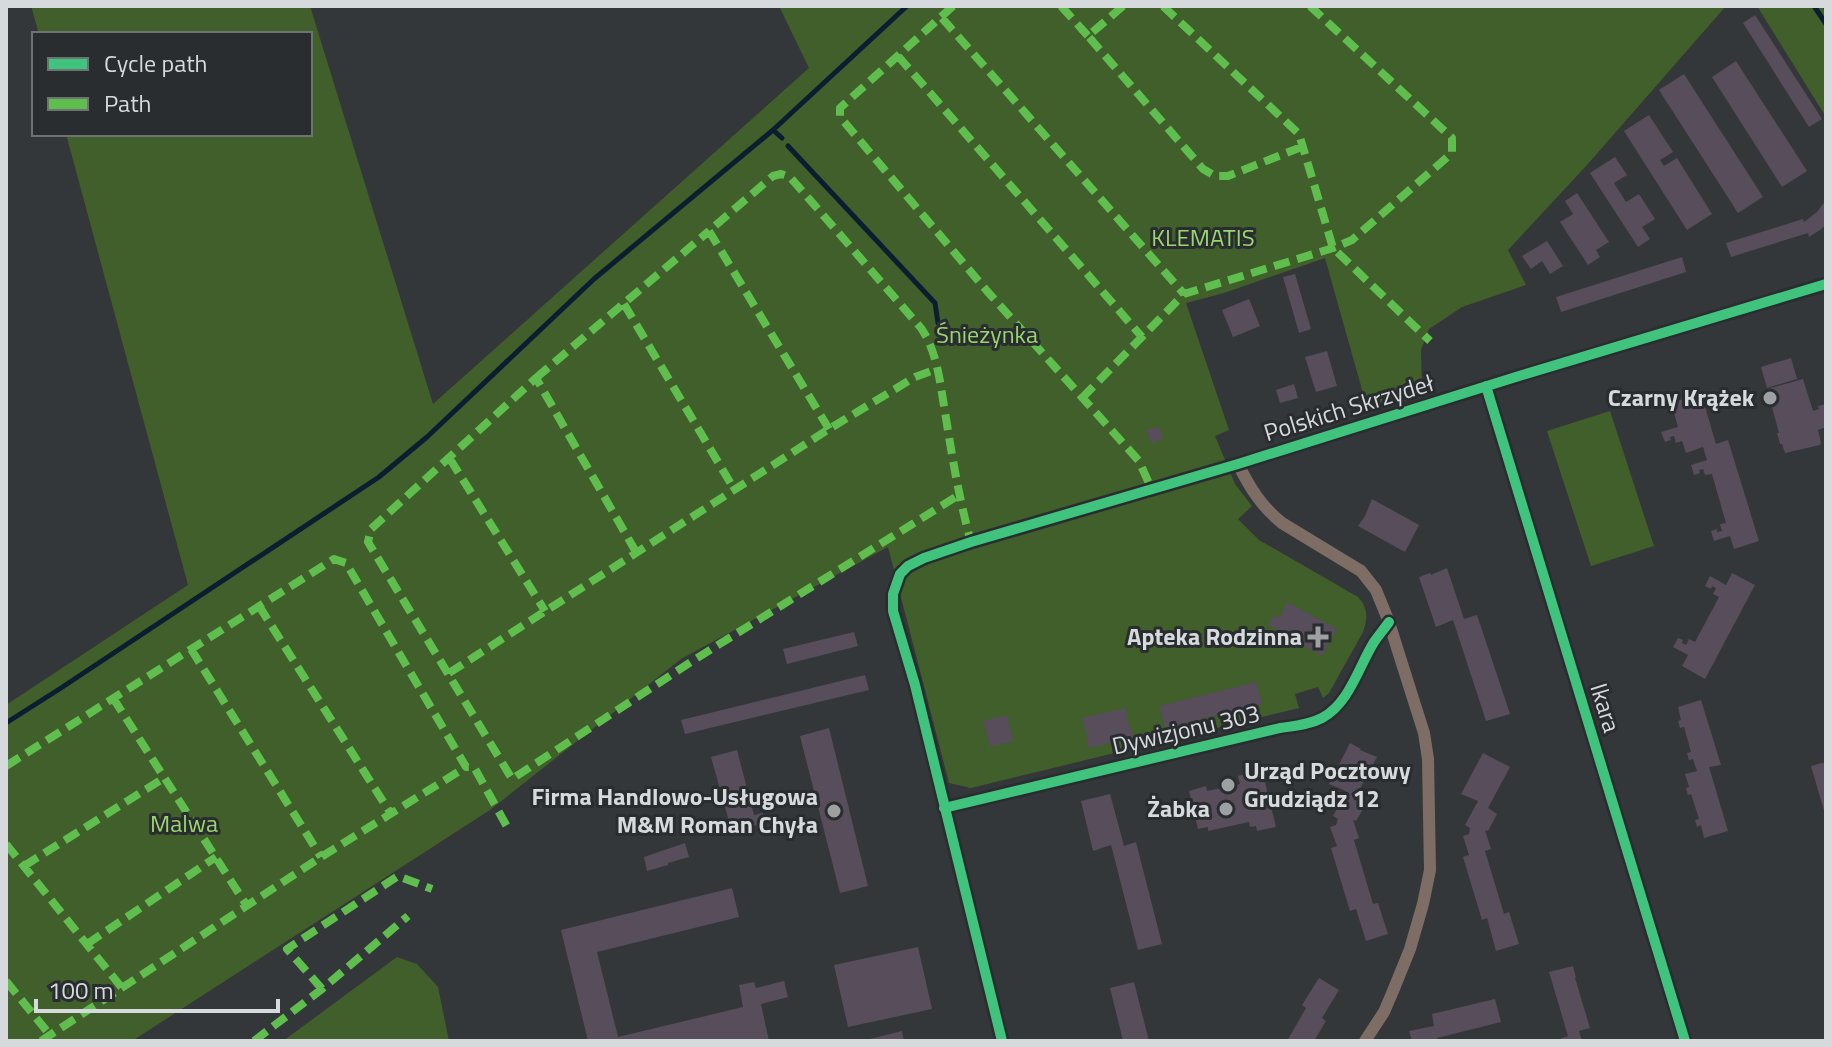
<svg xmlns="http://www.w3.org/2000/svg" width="1832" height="1047" font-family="'Titillium Web',sans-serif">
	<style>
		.green { fill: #405f2a }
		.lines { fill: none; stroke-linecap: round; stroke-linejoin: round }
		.stream { stroke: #0b1e31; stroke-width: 5 }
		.building { fill: #574d5b }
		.street { stroke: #7d6d65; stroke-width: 12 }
		.quiet { stroke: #5fbe4e; stroke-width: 8; stroke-dasharray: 16 8; stroke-linecap: butt }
		.cycleway-casing { stroke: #292d30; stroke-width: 15 }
		.cycleway { stroke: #40c37c; stroke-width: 10 }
		.poi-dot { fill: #9ea1a3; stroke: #292d30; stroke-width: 3 }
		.labels { text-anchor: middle; stroke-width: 6; stroke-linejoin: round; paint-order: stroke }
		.park-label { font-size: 24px; fill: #98d66c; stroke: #292d30 }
		.poi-label { font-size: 24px; font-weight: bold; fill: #d7dadc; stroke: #292d30; text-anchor: end }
		.street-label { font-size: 24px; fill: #d7dadc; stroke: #292d30 }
	</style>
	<rect width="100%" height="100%" fill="#343739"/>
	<path class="green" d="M31 6H310L433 404 809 68 779 6H1726L1587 165 1508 250 1526 285 1462 307 1429 329 1421 350 1422 396 1368 411 1325 258 1224 293 1186 303 1229 430 1215 436 1235 484 1252 506 1238 519 1259 540 1358 597C1368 608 1368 618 1363 632L1329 693 1323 698 1318 687 1295 694 1299 708 971 788 949 783 888 547 681 659 490 810 132 1041H6V705L188 585 66 134H310V34H39Z
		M1757 6H1821L1826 12V117Z
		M1610 411 1654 546 1591 566 1547 431Z
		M397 957 417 964 438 987 449 1041H283Z"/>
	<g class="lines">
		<path class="stream" d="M1814 6 1826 24
			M773 130 782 138
			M788 146 935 303 938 323
			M6 723 61 688 379 477 427 437 594 279 773 130 907 6"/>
	</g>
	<path class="building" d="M1755 15 1822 119 1809 127 1743 23Z
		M1736 61 1807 171 1782 187 1712 77Z
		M1684 74 1763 197 1738 213 1659 90Z
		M1649 115 1673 152 1660 160 1664 166 1677 158 1712 214 1687 230 1624 131Z
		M1615 157 1627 175 1614 183 1626 202 1639 194 1655 219 1642 227 1650 239 1638 247 1590 173Z
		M1577 193 1609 242 1596 250 1600 257 1588 265 1560 222 1573 214 1565 201Z
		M1826 200V225L1820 230 1809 237 1808 233 1731 257 1726 243 1803 219 1804 222 1817 212Z
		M1547 241 1563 266 1550 274 1542 261 1531 269 1522 256Z
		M1682 257 1686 272 1561 312 1556 297Z
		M1295 274 1311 329 1299 333 1283 277Z
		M1249 299 1260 326 1233 337 1222 310Z
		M1327 351 1337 386 1316 392 1305 357Z
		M1791 358 1797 379 1767 388 1761 367Z
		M1803 379 1813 411 1819 409 1818 406 1826 404V427L1818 430 1821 443 1820 445 1785 453 1782 444H1780L1777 433H1779L1767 389Z
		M1294 384 1298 398 1280 403 1276 390Z
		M1701 393 1716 444 1728 440 1759 541 1734 549 1730 536 1714 541 1711 531 1717 529V532L1722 531 1720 524 1726 523 1712 474 1705 475 1703 469 1699 470 1700 473 1694 475 1691 465 1707 460 1703 447 1686 453 1682 441 1676 443 1674 436 1670 437 1671 440 1665 442 1661 432 1678 427 1671 402 1689 398 1688 397Z
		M1159 427 1163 439 1151 443 1146 430Z
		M1372 499 1419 525 1405 552 1358 526 1365 516Z
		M1447 568 1464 619 1477 615 1510 714 1486 721 1453 620 1436 627 1419 577 1430 573 1431 575Z
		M1732 573 1755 585 1705 679 1682 666 1688 655 1673 647 1678 638 1683 640 1682 643 1686 645 1689 639 1695 642 1719 597 1713 594 1716 588 1712 586 1711 589 1705 586 1710 576 1726 585Z
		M1287 602 1337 629 1322 656 1268 625 1274 615 1279 618Z
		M854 632 858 646 787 664 783 649Z
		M865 675 869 690 685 734 681 720Z
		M1256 682 1262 704 1165 728 1159 706Z
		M1701 700 1721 765 1709 767 1728 831 1704 838 1701 825 1697 827 1695 820 1699 819 1691 794 1688 795 1686 788 1689 787 1685 774 1697 771 1693 759 1689 760 1687 753 1691 752 1684 727 1680 728 1678 721 1681 720 1678 707Z
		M1126 708 1127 720 1134 737 1089 748 1086 738 1088 737 1081 718Z
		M1007 715 1013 741 990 747 983 721Z
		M829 728 868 886 840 893 800 736Z
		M1350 743 1361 749 1360 750 1377 757 1355 798 1366 804 1356 821 1353 820 1359 838 1354 840 1373 904 1378 903 1388 934 1366 941 1356 909 1350 911 1331 848 1337 846 1330 827 1336 825 1338 819 1333 816 1346 791 1329 784Z
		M737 750 754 815 763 813 766 823 732 832 711 757Z
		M1483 753 1510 767 1488 808 1497 814 1488 831 1485 830 1491 849 1485 851 1504 914 1509 912 1519 944 1496 951 1487 918 1482 920 1463 857 1469 855 1463 836 1469 834 1470 828 1465 825 1478 801 1461 794Z
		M1822 763H1826L1825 814 1811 766Z
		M1245 774 1246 778 1263 774 1276 827 1257 831 1256 826 1250 827 1249 822 1208 831V827L1198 829 1189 791 1206 786 1207 791 1240 784 1238 776Z
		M1110 794 1124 846 1136 842 1162 944 1138 950 1111 845 1093 851 1081 801Z
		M685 843 689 857 668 863V865L647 871 644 857Z
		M732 888 739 917 597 952 618 1037 743 1007 739 985 754 982 756 988 784 981 788 997 761 1004 769 1041H588L561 930Z
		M918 947 932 1009 848 1027 834 965Z
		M1573 966 1576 978H1575L1590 1028 1579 1031 1582 1041H1554L1568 1036 1549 972Z
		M1319 978 1339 990 1322 1018 1326 1021 1314 1041H1287L1306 1008 1302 1005Z
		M1134 982 1149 1041H1123L1110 988Z
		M1495 999 1501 1022 1437 1038 1438 1041H1412L1409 1031 1434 1026 1432 1014Z
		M902 1031 904 1041H866V1040Z"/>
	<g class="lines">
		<path class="street" d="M1486 386 1685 1041
			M1238 464C1250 488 1261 506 1282 523L1361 571 1376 590 1389 622 1398 651 1424 733 1428 759 1430 870 1423 904 1410 949 1393 991 1384 1012 1365 1041
			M944 808 1280 728C1294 726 1309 725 1322 718 1349 704 1359 666 1374 642 1379 635 1384 629 1389 622
			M1002 1041 915 685 893 611V594L900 574 908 566 924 558 971 542 1238 464 1519 376 1826 284"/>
		<path class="quiet" d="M953 6 840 108V117L987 291 1139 461 1151 488
			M1061 6 1088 36
			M1123 6 1088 36 1203 169 1215 176H1228L1304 146
			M1163 6 1299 134 1333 248 1430 341
			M942 18 1184 294
			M898 56 1142 337
			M624 304 734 489
			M536 378 709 231
			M1082 398 1184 294 1333 248 1352 240 1452 153V138L1310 6
			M829 429 709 231 773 176 781 174 790 177 921 328C938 353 940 384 945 412 952 456 959 499 971 542
			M450 459 545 611
			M636 552 536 378 371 529 368 542 512 779 694 660 959 495
			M259 606 391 814
			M191 649 321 857
			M449 673 829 429 915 377 937 369
			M113 698 247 906
			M6 766 334 559 346 563 466 767H474L510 832
			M6 844 122 988
			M24 866 164 778
			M87 944 216 857
			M6 981 50 1035
			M322 989 287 949 398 876 432 889
			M41 1041 321 857 466 767
			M254 1041 322 989 408 916"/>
		<g class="cycleway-casing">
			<path id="cycleway" d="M1486 386 1685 1041
				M944 808 1280 728C1294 726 1309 725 1322 718 1349 704 1359 666 1374 642 1379 635 1384 629 1389 622
				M1002 1041 915 685 893 611V594L900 574 908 566 924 558 971 542 1238 464 1519 376 1826 284"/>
		</g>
		<use href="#cycleway" class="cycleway"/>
	</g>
	<g class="poi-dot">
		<circle cx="1770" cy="398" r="8"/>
		<path d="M1314 625h8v8h8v8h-8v8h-8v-8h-8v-8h8z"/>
		<circle cx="1228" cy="785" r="8"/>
		<circle cx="1226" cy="809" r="8"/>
		<circle cx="834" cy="811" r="8"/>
	</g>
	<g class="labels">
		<g class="park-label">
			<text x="1203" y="246">KLEMATIS</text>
			<text x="987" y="343">Śnieżynka</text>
			<text x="184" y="832">Malwa</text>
		</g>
		<g class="poi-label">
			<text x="1754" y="406">Czarny Krążek</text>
			<text x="1302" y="645">Apteka Rodzinna</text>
			<text x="1244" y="779" text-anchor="start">Urząd Pocztowy<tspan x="1244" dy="28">Grudziądz 12</tspan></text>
			<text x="818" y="805">Firma Handlowo-Usługowa<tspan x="818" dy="28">M&amp;M Roman Chyła</tspan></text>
			<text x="1210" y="817">Żabka</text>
		</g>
		<g class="street-label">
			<text transform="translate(1349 408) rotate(-17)" y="8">Polskich Skrzydeł</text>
			<text transform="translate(1605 708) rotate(73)" y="8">Ikara</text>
			<text transform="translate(1186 730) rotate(-13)" y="8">Dywizjonu 303</text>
		</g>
	</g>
	<rect width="1832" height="1047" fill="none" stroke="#d7dadc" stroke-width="16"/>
	<rect x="32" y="32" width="280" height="104" fill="#292d30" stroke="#6f7275" stroke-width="2"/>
	<rect x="48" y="58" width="40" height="12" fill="#40c37c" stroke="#6f7275" stroke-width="2"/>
	<text x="104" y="72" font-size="24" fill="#d7dadc">Cycle path</text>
	<rect x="48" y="98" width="40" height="12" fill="#5fbe4e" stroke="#6f7275" stroke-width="2"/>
	<text x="104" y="112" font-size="24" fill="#d7dadc">Path</text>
	<path d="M36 999v12h242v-12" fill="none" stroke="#d7dadc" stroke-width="4"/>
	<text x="48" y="999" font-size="24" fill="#d7dadc" stroke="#292d30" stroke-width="6" paint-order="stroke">100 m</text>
</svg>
